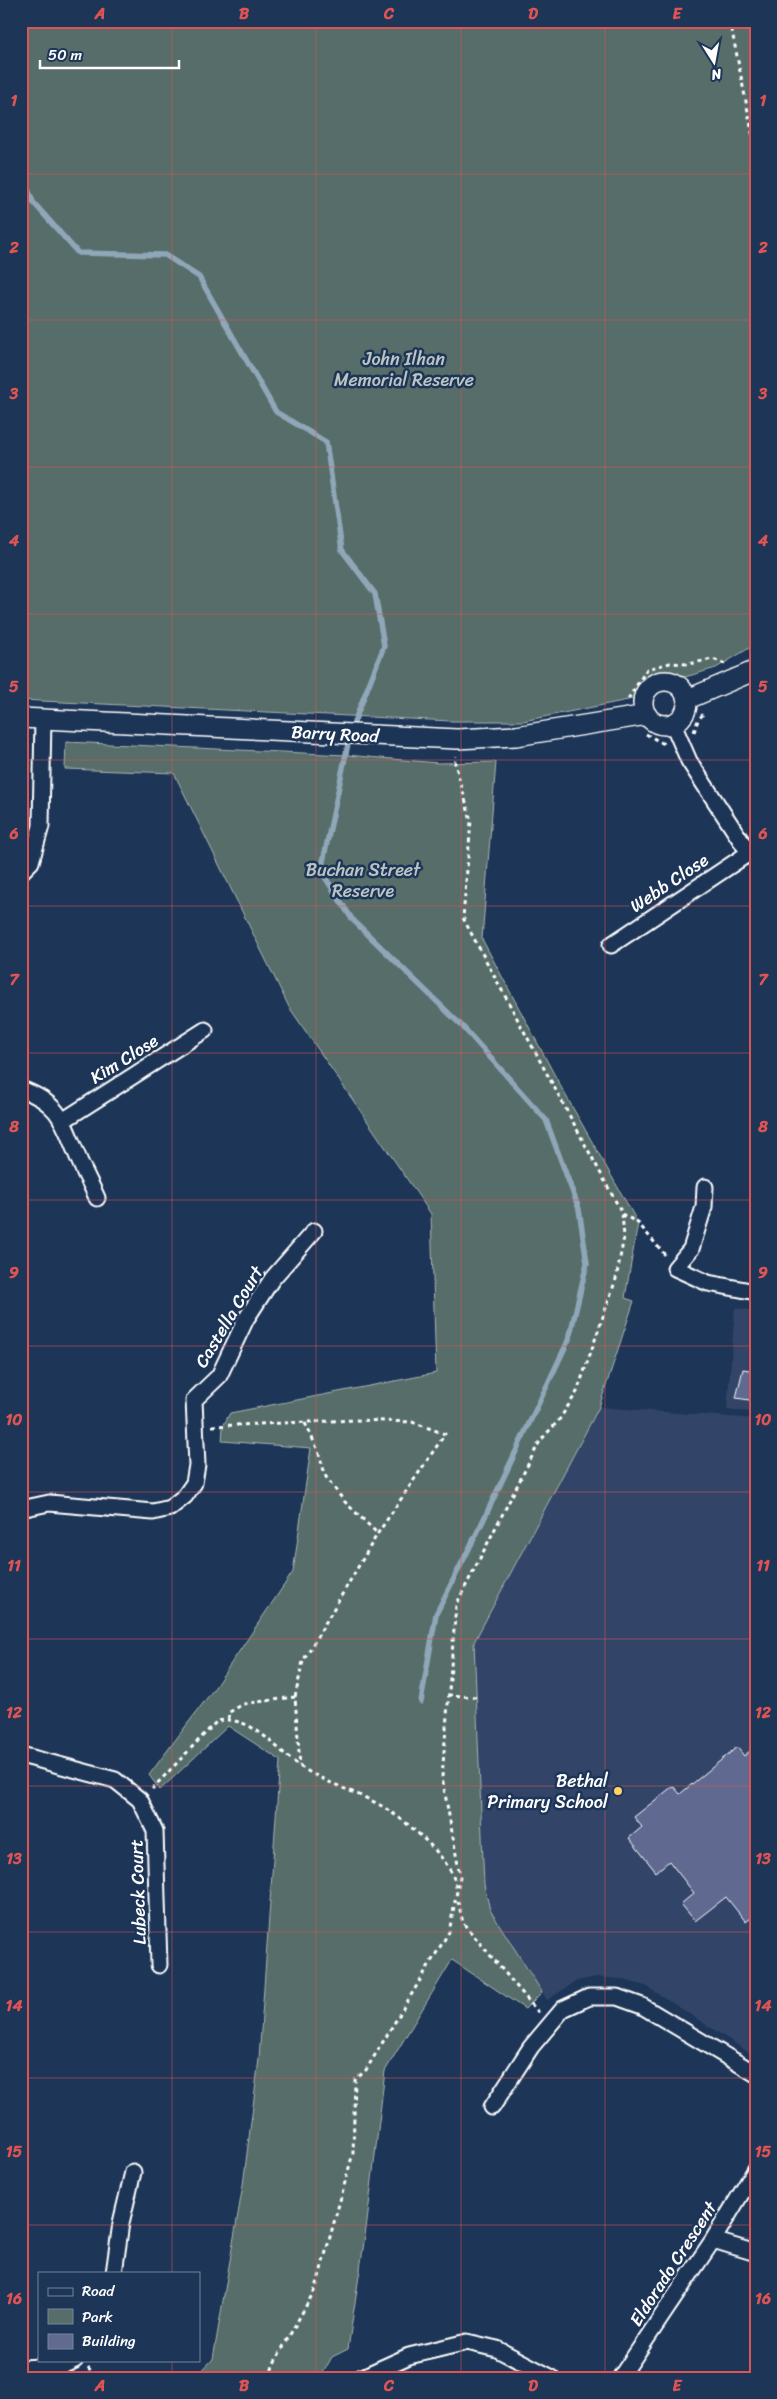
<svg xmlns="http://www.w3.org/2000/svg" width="777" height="2399" font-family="Sriracha,sans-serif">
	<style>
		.built { fill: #314568 }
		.green { fill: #576d69; stroke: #abb6b4 }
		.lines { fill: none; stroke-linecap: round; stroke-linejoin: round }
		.stream { stroke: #8fa7b9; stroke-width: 5.5 }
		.building { fill: #616a91; stroke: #fff }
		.minor-casing { stroke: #fff; stroke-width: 19 }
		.tertiary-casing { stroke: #fff; stroke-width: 22 }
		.path { stroke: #fff; stroke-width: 3; stroke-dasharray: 4 4; stroke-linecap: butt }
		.minor { stroke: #1d3557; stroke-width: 15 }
		.tertiary { stroke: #1d3557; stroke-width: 19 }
		.grid { fill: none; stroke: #de5353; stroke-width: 1; stroke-opacity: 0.55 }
		.poi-dot { fill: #ffd166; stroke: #1d3557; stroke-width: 2 }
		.labels { text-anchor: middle; stroke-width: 5; stroke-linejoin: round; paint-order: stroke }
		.park-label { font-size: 18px; fill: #bcc5c3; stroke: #1d3557 }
		.street-label { font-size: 18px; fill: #fff; stroke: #1d3557 }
		.poi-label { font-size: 18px; fill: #fff; stroke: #1d3557; text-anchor: end }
		.neatline { fill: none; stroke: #de5353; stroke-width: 2 }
		.grid-label { font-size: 16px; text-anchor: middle; font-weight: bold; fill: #de5353 }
	</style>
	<rect width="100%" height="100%" fill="#1d3557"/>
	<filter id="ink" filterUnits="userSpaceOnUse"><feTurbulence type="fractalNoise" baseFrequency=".02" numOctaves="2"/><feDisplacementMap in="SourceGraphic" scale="10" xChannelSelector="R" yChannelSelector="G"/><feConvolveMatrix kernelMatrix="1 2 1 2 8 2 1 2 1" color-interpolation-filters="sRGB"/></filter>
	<g filter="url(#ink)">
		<path class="built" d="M735 1308 756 1311V1412L727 1410Z
			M599 1407 756 1419V2057L646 1986 620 1979 596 1977 577 1981 547 2000 490 1910 484 1885 474 1642Z"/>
		<path class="green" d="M21 21H756V644L716 668 685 677 661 672 647 678 633 699 523 721H451L21 700Z
			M66 742 346 755 438 763 496 762 482 939 561 1087 638 1223 625 1298 634 1301 599 1407 474 1642 484 1885 490 1910 542 1992 525 2009 452 1960 385 2071 367 2222 348 2349 332 2357 320 2378H195L213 2359 243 2185 259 2059 280 1760 228 1726 160 1790 149 1775 213 1690 293 1572 311 1448 222 1441 223 1426 230 1413 436 1373 431 1214 289 1007 174 773 65 769Z"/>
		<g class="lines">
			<path class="stream" d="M21 171 33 202 78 253 165 255 199 277 276 412 326 442 342 550 375 594 384 646 351 730 321 871 352 919 463 1027 546 1120 579 1209 587 1263 569 1339 482 1523 436 1614 421 1702"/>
		</g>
		<path class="building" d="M743 1369 756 1371V1401L736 1398Z
			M756 1746V1914L746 1922 726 1897 695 1921 681 1904 694 1893 669 1861 656 1872 629 1838 642 1827 634 1817 673 1786 680 1794 737 1747 744 1756Z"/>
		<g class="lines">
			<g class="minor-casing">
				<path id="minor" d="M673 724 689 761 749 853 755 859
					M21 872 31 862 41 826 43 719
					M611 945 749 853
					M21 1089C63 1104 64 1126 80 1162 85 1174 92 1186 97 1198
					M64 1120 205 1030
					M705 1187 704 1207 691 1249 675 1268 708 1283 756 1292
					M21 1509 49 1503 153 1512 170 1508 185 1496 194 1483 197 1465 194 1400 219 1376 246 1319 272 1279 314 1231
					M21 1755 115 1780 140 1800 155 1831 159 1965
					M492 2107 531 2047 563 2009 589 1997H617L642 2006 756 2074
					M713 2240 756 2253
					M114 2273 121 2223 133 2172
					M21 2368 62 2366 75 2360
					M360 2378 409 2356 467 2342 497 2349 552 2378
					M620 2378 713 2240 756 2169"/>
			</g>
			<g class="tertiary-casing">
				<path id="tertiary" d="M643 703a22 22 0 1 1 44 0a22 22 0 1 1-44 0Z
					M688 699 756 670
					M21 718 457 739 516 736 647 715"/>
			</g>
			<path class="path" d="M730 21 756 152
				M628 699 647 669 670 663 688 664 713 659 725 664
				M694 732 698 720 704 713
				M646 734 664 744
				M622 1214 638 1223 666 1256
				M305 1423 317 1448 326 1477 344 1501 377 1533
				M212 1426 356 1420 412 1422 445 1434 378 1533 303 1661 295 1697 300 1766
				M448 1695 476 1697
				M229 1719 228 1713 243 1704 295 1697
				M152 1789 217 1721C252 1714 275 1749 301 1767 326 1783 354 1791 380 1805 403 1818 446 1854 454 1879 456 1884 456 1890 457 1894
				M458 1901 463 1923 539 2013
				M88 2367 96 2378
				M270 2378 273 2365 316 2288 353 2153 355 2080 366 2070 449 1932 460 1876 442 1777 456 1605 540 1441 559 1420 577 1392 616 1279 624 1237 622 1213 463 918 471 821 455 763 456 756"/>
			<use href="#minor" class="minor"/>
			<use href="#tertiary" class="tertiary"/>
		</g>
	</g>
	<path class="grid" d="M172 21V2273M316 21V2378M461 21V2378M605 21V2378M21 174H756M21 320H756M21 467H756M21 614H756M21 760H756M21 906H756M21 1053H756M21 1200H756M21 1346H756M21 1492H756M21 1639H756M21 1786H756M21 1932H756M21 2078H756M21 2225H756M172 2360V2378"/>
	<circle class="poi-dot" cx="618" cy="1791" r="5"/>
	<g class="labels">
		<g class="park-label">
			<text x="404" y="365">John Ilhan<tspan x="404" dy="21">Memorial Reserve</tspan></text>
			<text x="363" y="876">Buchan Street<tspan x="363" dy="21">Reserve</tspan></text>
		</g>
		<g class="street-label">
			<text transform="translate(335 734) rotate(3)" y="6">Barry Road</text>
			<text transform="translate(669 883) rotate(-34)" y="6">Webb Close</text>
			<text transform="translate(124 1059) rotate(-32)" y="6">Kim Close</text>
			<text transform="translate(229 1317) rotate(-59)" y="6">Castella Court</text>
			<text transform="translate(138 1892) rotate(-92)" y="6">Lubeck Court</text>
			<text transform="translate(673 2264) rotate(-57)" y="6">Eldorado Crescent</text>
		</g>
		<g class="poi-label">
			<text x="608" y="1787">Bethal<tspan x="608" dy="21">Primary School</tspan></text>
		</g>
	</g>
	<rect width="777" height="2399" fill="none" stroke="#1d3557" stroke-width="55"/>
	<rect x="38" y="2272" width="162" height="90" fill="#1d3557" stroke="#77869a"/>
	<rect x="48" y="2288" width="25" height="8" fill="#1d3557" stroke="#77869a"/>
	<text x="82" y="2296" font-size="15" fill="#ffffff">Road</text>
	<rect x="48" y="2309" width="25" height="15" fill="#576d69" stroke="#77869a"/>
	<text x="82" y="2322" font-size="15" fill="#ffffff">Park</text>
	<rect x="48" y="2334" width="25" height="15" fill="#616a91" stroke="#77869a"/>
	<text x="82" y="2346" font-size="15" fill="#ffffff">Building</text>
	<g transform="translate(714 62) rotate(169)" stroke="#1d3557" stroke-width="4" paint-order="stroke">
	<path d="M0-4L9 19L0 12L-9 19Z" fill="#ffffff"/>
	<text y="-8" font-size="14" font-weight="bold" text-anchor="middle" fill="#ffffff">N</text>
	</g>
	<path d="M40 60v8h139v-8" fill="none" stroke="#ffffff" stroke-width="2.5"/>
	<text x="48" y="60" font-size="15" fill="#ffffff" stroke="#1d3557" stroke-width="4" paint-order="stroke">50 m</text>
	<rect x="28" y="28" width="722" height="2344" class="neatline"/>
	<g class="grid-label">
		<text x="100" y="19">A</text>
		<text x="244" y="19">B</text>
		<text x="389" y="19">C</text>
		<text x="533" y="19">D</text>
		<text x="677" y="19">E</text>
		<text x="14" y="106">1</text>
		<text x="763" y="106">1</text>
		<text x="14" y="253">2</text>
		<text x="763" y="253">2</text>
		<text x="14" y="399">3</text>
		<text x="763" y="399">3</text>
		<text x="14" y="546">4</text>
		<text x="763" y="546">4</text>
		<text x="14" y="692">5</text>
		<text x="763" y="692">5</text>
		<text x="14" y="839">6</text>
		<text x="763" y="839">6</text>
		<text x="14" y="985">7</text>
		<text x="763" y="985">7</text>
		<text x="14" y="1132">8</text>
		<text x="763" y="1132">8</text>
		<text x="14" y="1278">9</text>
		<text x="763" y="1278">9</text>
		<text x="14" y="1425">10</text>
		<text x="763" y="1425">10</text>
		<text x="14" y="1571">11</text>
		<text x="763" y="1571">11</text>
		<text x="14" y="1718">12</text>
		<text x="763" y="1718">12</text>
		<text x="14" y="1864">13</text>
		<text x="763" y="1864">13</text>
		<text x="14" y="2011">14</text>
		<text x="763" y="2011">14</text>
		<text x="14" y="2157">15</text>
		<text x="763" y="2157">15</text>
		<text x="14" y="2304">16</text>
		<text x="763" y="2304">16</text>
		<text x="100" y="2391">A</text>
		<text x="244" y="2391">B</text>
		<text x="389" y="2391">C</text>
		<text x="533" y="2391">D</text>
		<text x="677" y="2391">E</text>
	</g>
</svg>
